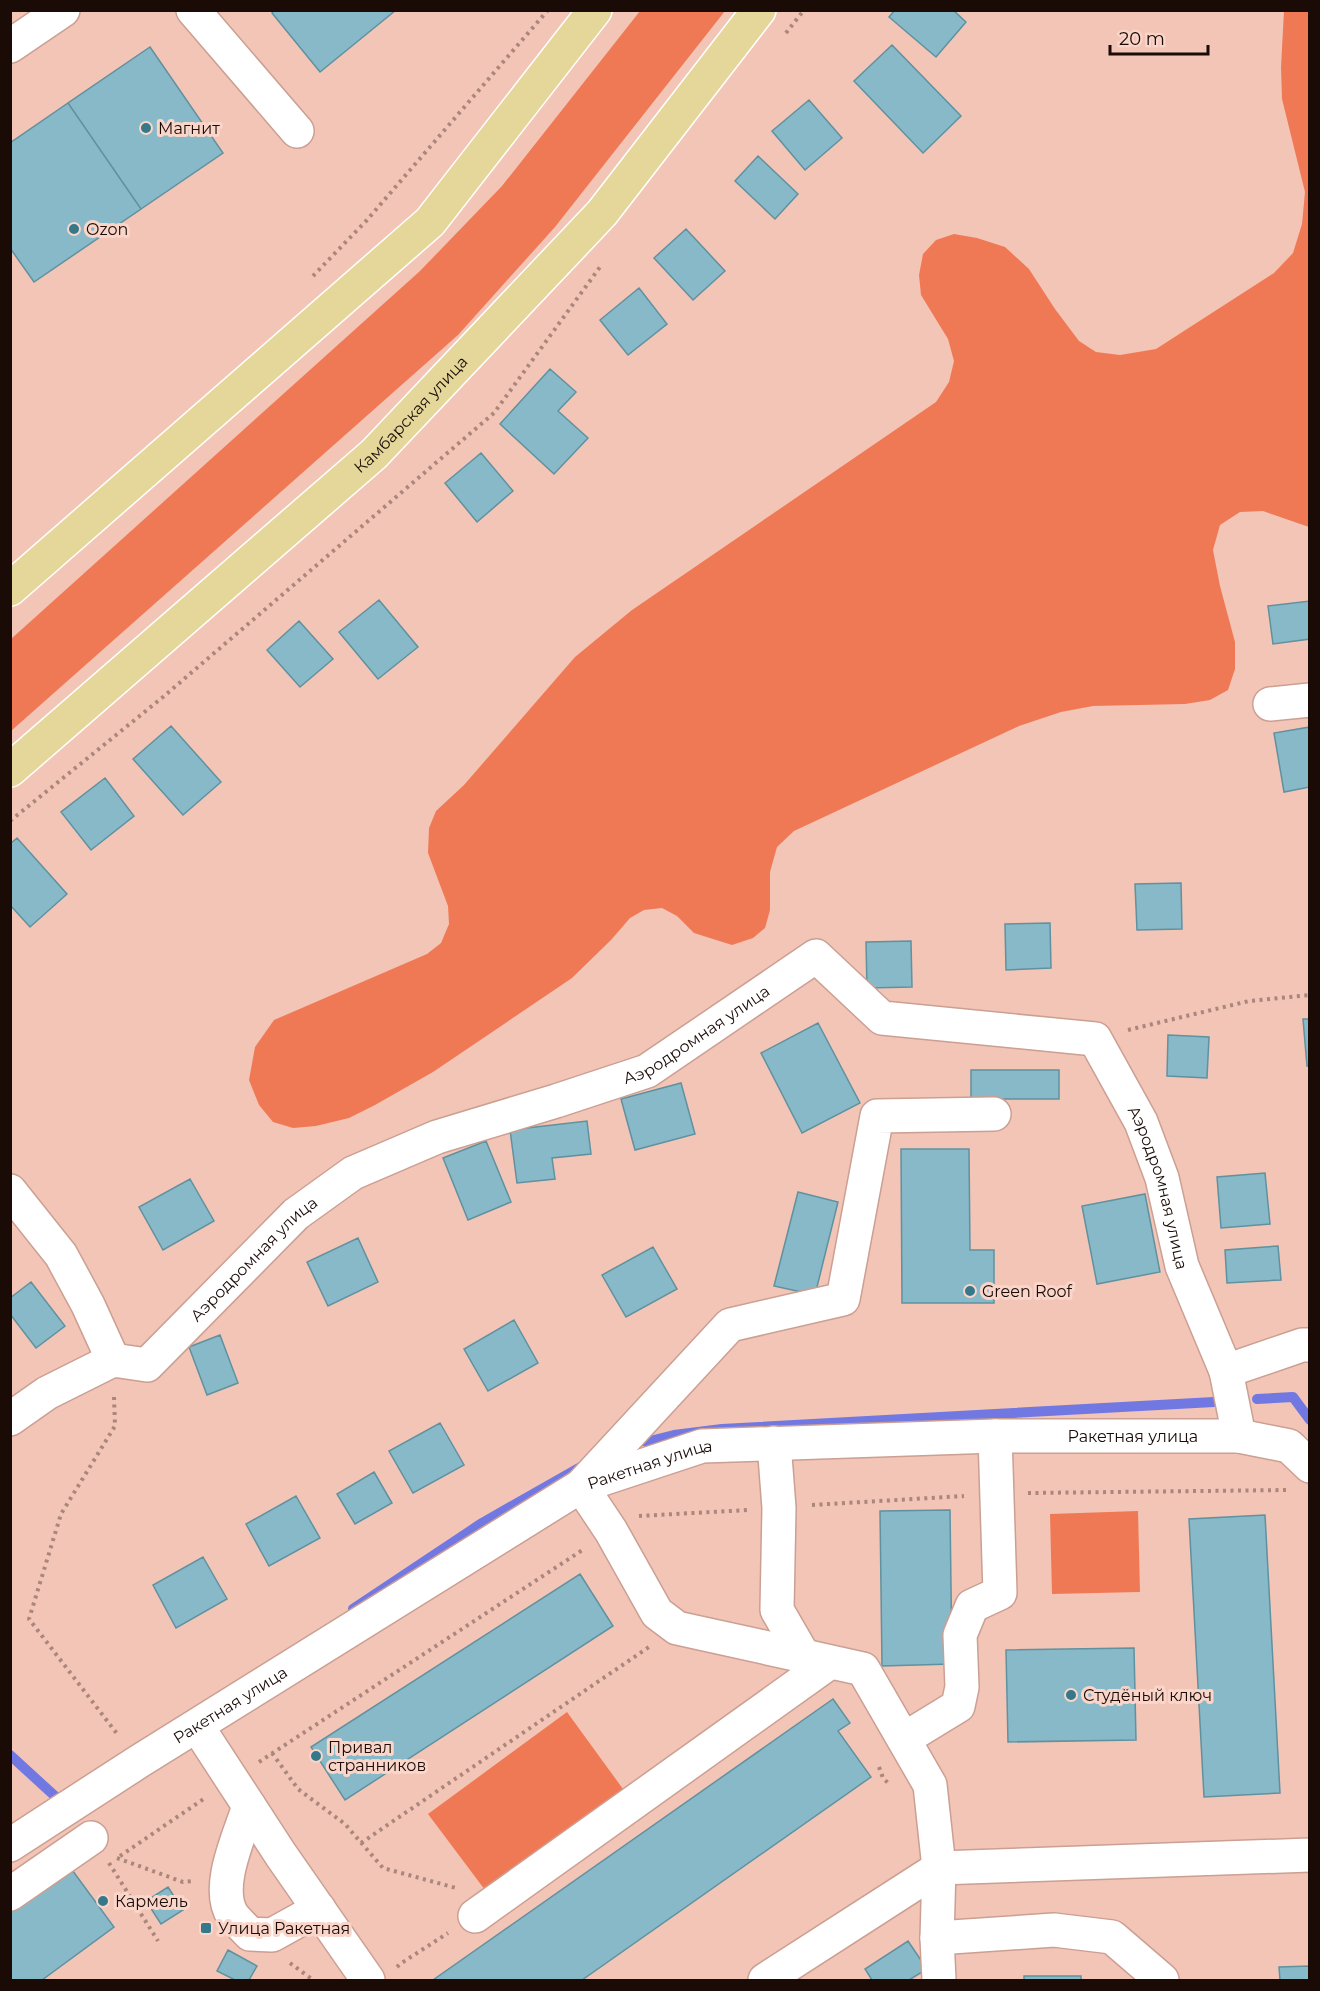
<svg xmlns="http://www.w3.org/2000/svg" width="1320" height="1991" font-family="Montserrat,sans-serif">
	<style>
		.green { fill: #f07955 }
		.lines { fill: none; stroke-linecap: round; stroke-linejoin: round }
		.stream { stroke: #7178e2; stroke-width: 10 }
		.building { fill: #87b9c8; stroke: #60919f; stroke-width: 1.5 }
		.minor-casing { stroke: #cb9f92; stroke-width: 36 }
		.major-casing { stroke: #fff; stroke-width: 36 }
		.path { stroke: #aa867c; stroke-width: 4; stroke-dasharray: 3 4.5; stroke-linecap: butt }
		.minor { stroke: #fff; stroke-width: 33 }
		.major { stroke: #e4d799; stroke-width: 33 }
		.poi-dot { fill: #357889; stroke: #fad5c9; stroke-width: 2 }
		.labels { text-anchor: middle; stroke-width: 6; stroke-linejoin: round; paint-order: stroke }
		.poi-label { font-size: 16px; fill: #1a0b07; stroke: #fad5c9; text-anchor: start }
		.street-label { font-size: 16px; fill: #1a0b07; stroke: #fad5c9 }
	</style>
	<rect width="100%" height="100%" fill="#f3c5b7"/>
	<path class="green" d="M640 11H725L555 227 458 335 11 731V639L420 271 502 186Z
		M1284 11H1309V527L1263 511 1240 512 1220 525 1213 550 1220 586 1235 642V669L1228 690 1210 700 1185 704 1093 706 1061 712 1019 726 794 831 777 847 770 872V910L765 928 753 938 732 945 694 933 677 916 662 908 644 910 630 918 611 940 572 978 433 1072 375 1105 349 1118 316 1126 293 1128 273 1122 259 1105 249 1080 255 1047 274 1020 427 954 441 943 449 924 448 906 428 853 429 828 436 811 464 785 575 657 632 610 936 402 949 382 954 361 948 339 921 295 919 275 923 254 936 240 954 234 977 238 1005 247 1029 269 1055 309 1079 341 1096 352 1120 355 1156 349 1274 273 1293 253 1302 224 1305 192 1282 99 1281 67Z
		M1138 1511 1140 1592 1052 1594 1050 1514Z
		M567 1712 623 1789 485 1890 428 1814Z"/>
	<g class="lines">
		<path class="stream" d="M1257 1399 1293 1397 1310 1420
			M646 1442 674 1435 722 1429 1214 1402
			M353 1609 482 1523 584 1465
			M10 1755 57 1798"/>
	</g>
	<path class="building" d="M275 10H396L320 72 272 13Z
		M895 10H953L966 22 936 57 889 17Z
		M892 45 961 116 923 153 854 81Z
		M150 47 223 153 141 209 68 103Z
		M809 100 842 138 805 170 772 131Z
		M68 103 141 209 34 282 10 248V143Z
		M758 156 798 194 775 219 735 181Z
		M686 229 725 271 693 300 654 258Z
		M639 288 667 324 628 355 600 320Z
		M550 369 576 392 558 411 588 438 554 474 500 424Z
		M481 453 513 491 477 522 445 483Z
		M379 600 418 647 378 679 339 632Z
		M1310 601V639L1273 644 1268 606Z
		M299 621 333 659 300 687 267 650Z
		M171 726 221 782 183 815 133 759Z
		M1310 727V787L1284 792 1274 733Z
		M105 778 134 816 91 850 61 812Z
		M17 838 67 894 30 927 10 905V844Z
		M1181 883 1182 929 1137 930 1135 884Z
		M1050 923 1051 968 1006 970 1005 924Z
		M911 941 912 987 867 988 866 942Z
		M1303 1019H1310V1066H1307Z
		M818 1023 860 1103 802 1133 761 1053Z
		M1168 1035 1209 1037 1207 1078 1167 1076Z
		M971 1070H1059V1099H971Z
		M681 1083 695 1134 635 1150 621 1099Z
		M587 1121 591 1154 552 1158 555 1179 517 1183 510 1130Z
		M486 1141 511 1202 468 1220 443 1158Z
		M901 1149H969L970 1250H994V1303H902Z
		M1265 1173 1270 1224 1221 1228 1217 1177Z
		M190 1179 214 1221 163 1250 139 1207Z
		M798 1192 838 1202 815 1295 774 1286Z
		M1145 1194 1160 1272 1097 1284 1082 1206Z
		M358 1238 378 1282 328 1306 307 1262Z
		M1278 1246 1281 1280 1227 1283 1225 1250Z
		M653 1247 677 1289 626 1317 602 1275Z
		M31 1282 65 1326 36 1348 10 1314V1298Z
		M514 1320 538 1363 488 1391 464 1349Z
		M220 1335 238 1383 207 1395 189 1347Z
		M440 1423 464 1465 413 1493 389 1451Z
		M374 1472 392 1503 355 1524 337 1494Z
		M296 1496 320 1538 269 1566 246 1524Z
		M950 1510 952 1664 882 1666 880 1511Z
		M1265 1515 1280 1793 1204 1797 1189 1519Z
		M203 1557 227 1599 176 1628 153 1585Z
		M580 1574 613 1626 345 1800 311 1747Z
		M1134 1648 1136 1740 1008 1742 1006 1650Z
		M833 1699 850 1723 838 1731 871 1777 582 1980H433Z
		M67 1863 114 1927 42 1980H10V1905Z
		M168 1887 183 1910 161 1924 146 1901Z
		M908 1941 927 1969 909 1980H872L865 1969Z
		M228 1950 257 1966 249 1980H235L217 1971Z
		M1310 1966V1980H1280L1279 1967Z
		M1024 1976H1081V1980H1024Z"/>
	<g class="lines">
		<g class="minor-casing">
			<g id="minor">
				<path d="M193 10 297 131"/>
				<path d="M10 46 63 10"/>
				<path d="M1270 704 1310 700"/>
				<path d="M10 1191 61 1255 88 1305 113 1360"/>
				<path id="s1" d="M10 1419 47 1393 113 1360 147 1365 296 1214 353 1173 437 1137 556 1101 647 1071 816 956 882 1018 1095 1039 1141 1122 1162 1178 1182 1266 1226 1371"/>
				<path d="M1239 1436 1226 1371 1302 1345H1310"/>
				<path d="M774 1443 779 1508 777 1610 803 1655"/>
				<path d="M197 1726 281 1855 368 1980"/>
				<path d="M904 1739 958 1706 962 1687 960 1635 972 1606 1000 1593 995 1436"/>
				<path d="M249 1806C240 1835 214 1888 233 1916 238 1922 244 1928 250 1934L272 1935 319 1909"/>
				<path id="s2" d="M10 1845 138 1762 581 1486 702 1446 995 1436H1239L1289 1446 1310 1466"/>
				<path d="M10 1894 91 1838"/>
				<path d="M475 1916 830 1662"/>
				<path d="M937 1938 1054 1930 1112 1937 1162 1980"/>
				<path d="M765 1980 939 1868 1310 1855"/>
				<path d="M939 1980 937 1938 939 1868 930 1785 863 1669 677 1628 657 1613 611 1531 581 1486 730 1325 843 1299 877 1116 994 1114"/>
			</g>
		</g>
		<g class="major-casing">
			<g id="major">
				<path d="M10 589 430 222 595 10"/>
				<path id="s3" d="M10 770 374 454 602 213 759 10"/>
			</g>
		</g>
		<path class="path" d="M786 33 804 10
			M313 276 367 220 548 10
			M10 821 163 697 494 413 600 267
			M1128 1030 1249 1001 1310 995
			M114 1397 115 1426 61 1514 29 1619 118 1735
			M1028 1493 1287 1490
			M812 1505 964 1496
			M639 1516 748 1510
			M272 1753 298 1789 345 1824 383 1868 456 1888
			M259 1762 584 1549
			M879 1767 883 1778 889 1784
			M361 1843 649 1647
			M120 1856 205 1798
			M117 1858 183 1882 193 1881
			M109 1863 158 1941
			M290 1963 313 1980
			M397 1967 400 1964 448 1933"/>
		<use href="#minor" class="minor"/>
		<use href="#major" class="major"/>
	</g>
	<g class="poi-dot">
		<circle cx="146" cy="128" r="6"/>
		<circle cx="74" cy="229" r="6"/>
		<circle cx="970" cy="1291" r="6"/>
		<circle cx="1071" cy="1695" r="6"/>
		<circle cx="316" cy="1756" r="6"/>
		<circle cx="103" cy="1901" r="6"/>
		<rect x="200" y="1922" width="12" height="12" rx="3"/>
	</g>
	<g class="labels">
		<g class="poi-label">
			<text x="158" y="134">Магнит</text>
			<text x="86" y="235">Ozon</text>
			<text x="982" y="1297">Green Roof</text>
			<text x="1083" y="1701">Студёный ключ</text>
			<text x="328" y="1753">Привал<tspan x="328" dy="18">странников</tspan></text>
			<text x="115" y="1907">Кармель</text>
			<text x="218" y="1934">Улица Ракетная</text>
		</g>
		<g class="street-label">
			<text dy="6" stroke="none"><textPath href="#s3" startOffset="536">Камбарская улица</textPath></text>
			<text dy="6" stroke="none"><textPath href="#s1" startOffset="808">Аэродромная улица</textPath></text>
			<text dy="6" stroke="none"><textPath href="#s1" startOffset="1419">Аэродромная улица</textPath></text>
			<text dy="6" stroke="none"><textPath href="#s1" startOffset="304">Аэродромная улица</textPath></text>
			<text dy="6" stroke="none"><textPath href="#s2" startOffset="1233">Ракетная улица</textPath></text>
			<text dy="6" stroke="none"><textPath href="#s2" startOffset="747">Ракетная улица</textPath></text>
			<text dy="6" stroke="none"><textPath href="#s2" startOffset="261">Ракетная улица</textPath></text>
		</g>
	</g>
	<rect width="1320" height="1991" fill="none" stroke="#1a0b07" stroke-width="24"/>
	<path d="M1110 45v9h98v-9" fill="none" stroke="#1a0b07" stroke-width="3"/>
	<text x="1119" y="45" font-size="18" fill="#1a0b07" stroke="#fad5c9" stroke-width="4.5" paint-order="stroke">20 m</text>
</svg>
